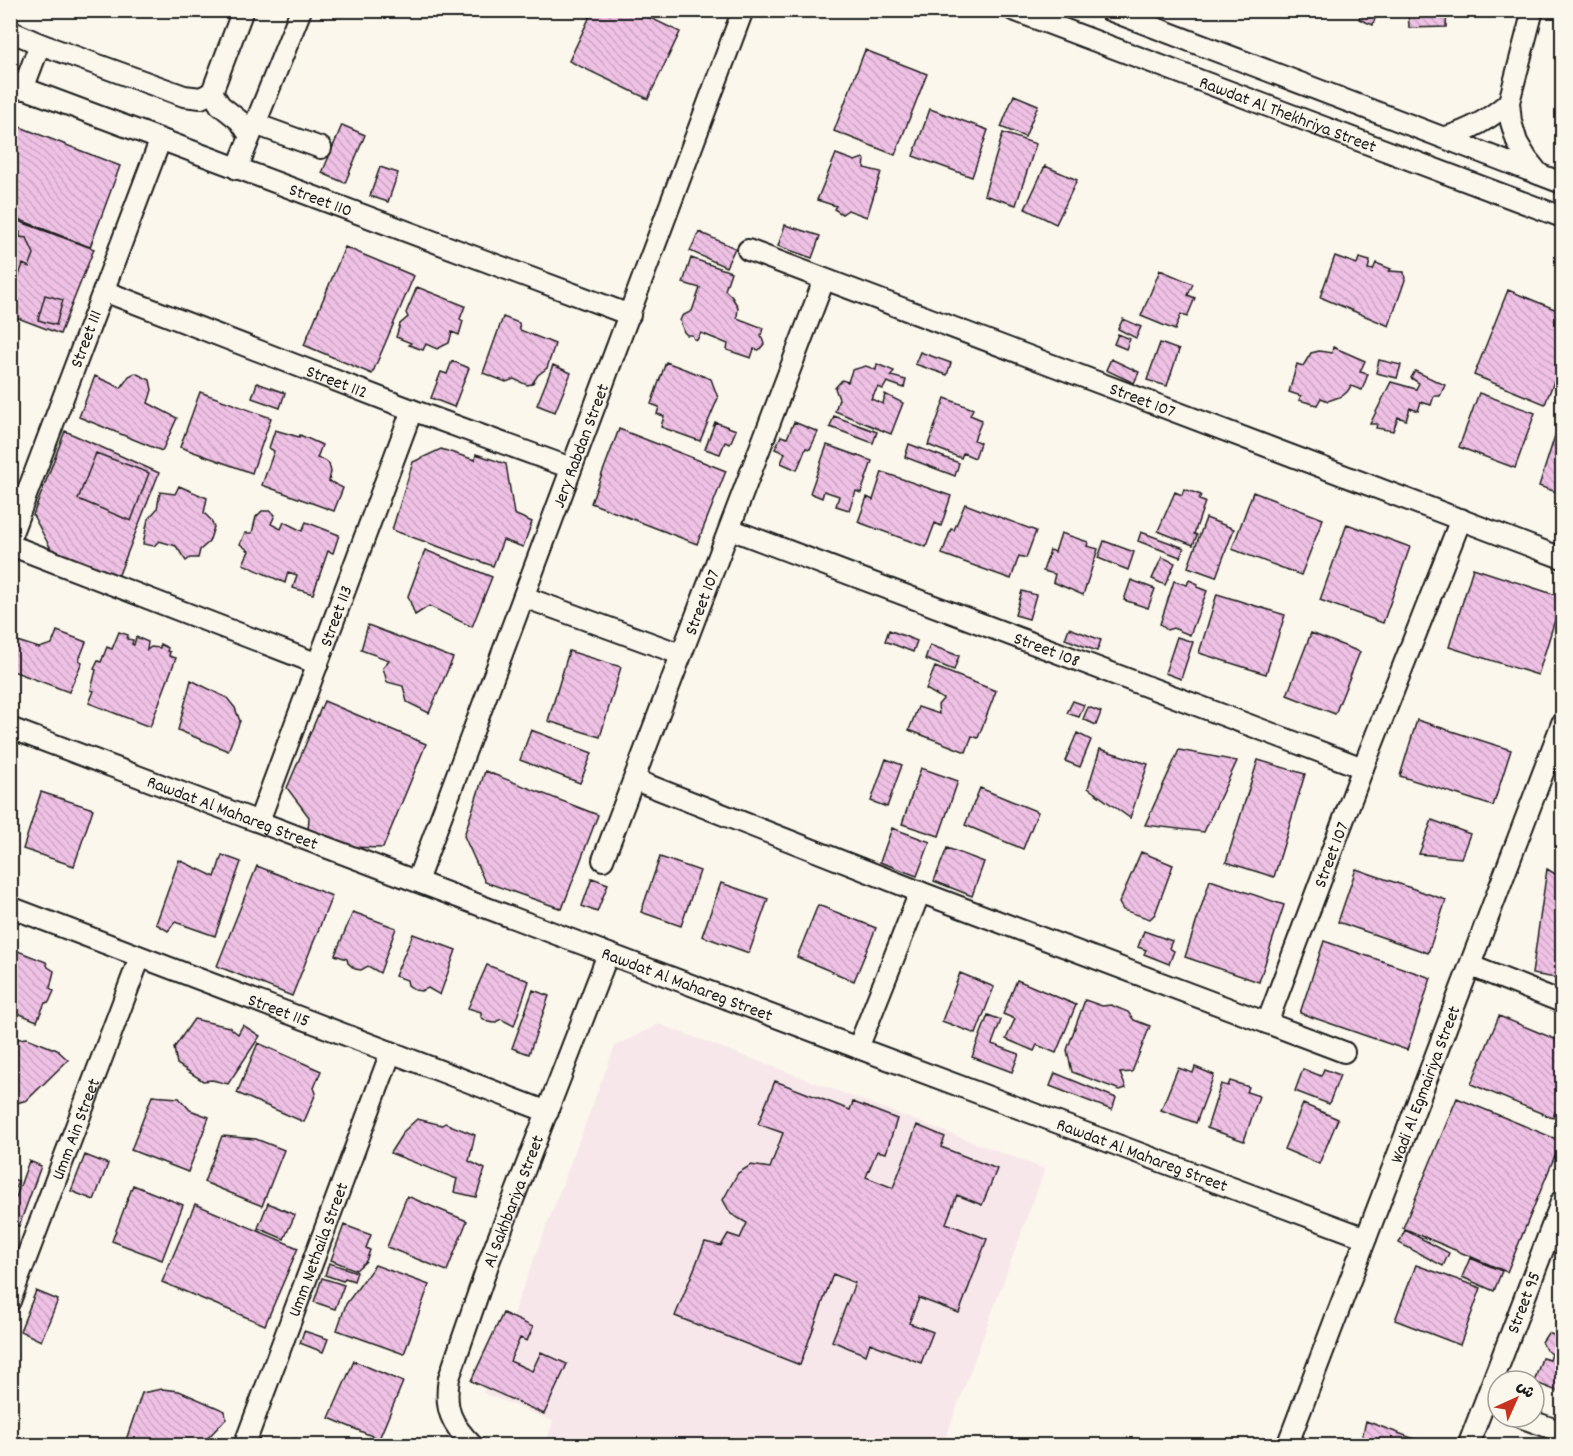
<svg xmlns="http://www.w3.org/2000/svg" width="1573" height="1456" font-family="Dekko,'Playpen Sans Arabic',sans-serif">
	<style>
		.built { fill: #f7e7ea }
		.building { fill: url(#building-back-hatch); stroke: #1c1c1c; stroke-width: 1.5 }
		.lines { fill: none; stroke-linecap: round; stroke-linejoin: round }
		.minor-casing { stroke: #1c1c1c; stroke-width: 24 }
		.minor { stroke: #fbf7ec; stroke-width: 20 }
		.labels { text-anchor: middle; stroke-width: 4.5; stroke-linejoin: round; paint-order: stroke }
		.street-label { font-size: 18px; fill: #1c1c1c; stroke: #fbf7ec }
	</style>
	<defs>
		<pattern id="building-back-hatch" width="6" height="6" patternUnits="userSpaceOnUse" patternTransform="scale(1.5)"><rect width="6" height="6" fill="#efc1e5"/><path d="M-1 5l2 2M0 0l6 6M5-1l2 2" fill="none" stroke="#cca5c4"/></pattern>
	</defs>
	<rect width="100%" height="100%" fill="#fbf7ec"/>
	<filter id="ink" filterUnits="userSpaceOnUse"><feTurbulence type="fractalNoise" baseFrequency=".0167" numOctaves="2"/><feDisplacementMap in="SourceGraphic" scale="12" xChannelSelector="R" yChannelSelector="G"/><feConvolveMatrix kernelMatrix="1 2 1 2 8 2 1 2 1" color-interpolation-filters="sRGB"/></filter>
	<g filter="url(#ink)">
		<path class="built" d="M659 1024 1045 1169 943 1445H545L553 1421 483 1393 615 1046Z"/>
		<path class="building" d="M593 10H634L680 32 648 99 569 61Z
			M1362 10 1377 12 1373 25 1359 19Z
			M1408 10H1447L1446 27 1409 28Z
			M865 50 927 74 895 155 834 131Z
			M1014 95 1038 105 1025 137 1001 127Z
			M930 109 988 130 972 177 913 156Z
			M15 125 120 166 90 247 10 216V136Z
			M342 125 365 135 345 183 322 173Z
			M1003 133 1036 144 1016 205 984 195Z
			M836 154 855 161 863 158 865 160 864 168 881 172 867 217 848 210 842 214 834 209 836 206 817 200Z
			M1045 166 1077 180 1056 224 1025 209Z
			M380 167 398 173 388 202 370 196Z
			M10 218 94 249 60 334 10 315Z
			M785 225 820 236 812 258 778 246Z
			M13 228 20 232V237L27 238 34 254 29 267 23 264 15 287 10 285V231Z
			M699 232 735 248 726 267 690 251Z
			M345 247 414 276 372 374 304 345Z
			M1335 256 1357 264 1359 258 1370 261 1368 269 1373 270 1376 263 1391 269 1389 271 1404 272 1405 280 1389 326 1320 297Z
			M691 258 731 272 725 290 732 297 738 307 737 318 763 328 761 335 764 344 759 350 754 349 751 358 727 350 728 344 701 333 697 340 694 339 692 335H687L684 332 680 321 682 316 692 311 700 288 683 283Z
			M1160 270 1193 284 1188 295 1195 298 1187 317 1181 314 1175 330 1141 316Z
			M417 287 465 306 460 319 463 321 459 335 452 332 449 343 437 349 426 344 423 350 409 345 411 343 396 337 400 324 408 317 406 313Z
			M1508 290 1562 312V361L1545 404 1474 375Z
			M45 295 63 300 56 325 38 320Z
			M503 317 519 323 520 330 555 344 547 368 538 375 532 384 527 385 514 379 506 382 483 373Z
			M1123 319 1141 327 1136 338 1118 329Z
			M1118 334 1130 339 1126 349 1114 344Z
			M1160 343 1179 350 1167 386 1147 380Z
			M1333 347 1365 361 1360 372 1368 374 1362 390 1351 386 1347 392 1342 396 1328 401 1321 398 1317 405 1299 400 1301 396 1289 392 1297 364 1303 366 1311 353 1319 351 1332 353Z
			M920 352 951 363 947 375 915 364Z
			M1111 359 1139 372 1134 383 1106 370Z
			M1379 360 1401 365 1397 378 1376 373Z
			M452 361 469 368 454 407 431 398 441 372 447 374Z
			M666 362 711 379 718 398 700 441 661 427 664 416 657 414 659 407 651 404Z
			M877 364 894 371 891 376 906 380 904 388 887 382 883 389 878 387 871 399 883 404 885 394 903 403 891 434 835 411 839 399 835 388 842 380 848 382 852 370 866 366 876 370Z
			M553 365 571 373 555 412 537 405Z
			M1415 371 1445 385 1440 396H1434L1431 405 1421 402 1418 411 1410 408 1406 420 1398 417 1393 431 1376 428 1377 424H1370L1391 382 1416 389 1419 383 1411 378Z
			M135 373 150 380 152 390 148 403 177 418 162 451 79 417 95 376 121 388 129 376Z
			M257 383 285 393 280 408 252 398Z
			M200 392 271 418 252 473 180 447Z
			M1479 393 1535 413 1515 468 1459 447Z
			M945 398 973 409 970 415 982 420 974 440 980 443 975 458 963 453 961 458 928 445Z
			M834 416 877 432 873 443 830 427Z
			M715 422 736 430 730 444 725 442 720 454 705 449Z
			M794 422 818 432 810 449 806 448 797 470 781 463 785 453 775 449 781 436 787 438Z
			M1559 423 1562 424V494L1539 486Z
			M619 429 726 471 697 544 591 503Z
			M275 430 299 437 300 435 322 445 317 458 326 461 329 464 331 472 329 481 343 488 334 511 262 485 274 451 269 448Z
			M65 431 159 473 118 577 52 551 33 515Z
			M909 444 959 463 955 476 905 457Z
			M827 445 872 461 861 493 856 491 849 510 836 506 839 496 824 491 822 498 810 493Z
			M441 449 475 460 476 454 506 464 514 514 532 522 523 547 503 540 493 566 392 530 413 462Z
			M96 453 149 473 131 521 78 499Z
			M882 472 951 496 941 526 935 523 926 547 858 522 867 497 873 500Z
			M179 486 207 498 204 513 211 520 214 527 209 542 200 550 198 558H190L186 561 176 546 159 541 154 546 143 544 148 519 157 509 160 492 175 494Z
			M1184 489 1201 495 1199 500 1205 502 1194 534 1197 535 1193 545 1158 531 1175 492 1182 495Z
			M1253 492 1323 519 1301 575 1232 549Z
			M965 504 1036 531 1026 558 1019 556 1011 579 942 554 951 529 954 530Z
			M262 511H271L275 515 271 524 281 529 284 522 302 531 306 522 339 535 333 553 328 551 313 594 293 588 297 575 288 572 285 583 243 564 249 551 240 544 245 533H252L256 517Z
			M1206 518 1234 529 1216 577 1188 567Z
			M1347 524 1410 547 1383 623 1320 600Z
			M1141 532 1184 548 1180 557 1138 541Z
			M1061 533 1088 542 1087 546 1098 549 1083 595 1053 582 1055 574 1043 571 1050 550 1055 552Z
			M1104 541 1134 552 1128 570 1098 558Z
			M425 550 492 577 472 627 429 606 415 615 408 596Z
			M1162 557 1175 563 1165 585 1152 579Z
			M1473 568 1562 597 1538 675 1449 647Z
			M1131 580 1155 589 1148 608 1124 600Z
			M1189 580 1198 584 1197 587 1207 591 1190 635 1173 628 1167 630 1160 624 1174 581 1187 585Z
			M1022 591 1036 595 1029 619 1015 615Z
			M1217 594 1285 615 1266 674 1199 653Z
			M368 625 453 658 429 713 407 702 403 686 387 682 383 668 389 660 361 650Z
			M1069 628 1101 640 1097 651 1065 639Z
			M889 630 917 641 913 652 885 641Z
			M57 631 86 642 79 660 82 662 69 692 10 670V649L14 640 39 648 52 644Z
			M119 632 128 635 127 639 133 640 132 644 134 645 136 637 148 642 147 650 151 647 160 648V644L168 648 167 651 170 652 169 656 176 658 150 727 89 703 94 691 91 690 96 670 94 669 98 661 101 662 107 647 112 649Z
			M1311 633 1360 652 1335 714 1287 695Z
			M1177 637 1193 642 1181 679 1165 673Z
			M930 645 959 656 954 670 925 659Z
			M569 651 621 667 600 737 548 721Z
			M935 667 996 691 978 738 972 736 966 752 909 730 918 707 939 714 938 705 943 699 926 689Z
			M191 680 227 698 235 708 240 721 228 751 178 730Z
			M324 701 426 744 383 848 345 847 308 831 309 817 287 788Z
			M1073 701 1084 705 1079 717 1067 713Z
			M1088 707 1101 712 1096 725 1083 719Z
			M1417 720 1511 750 1493 806 1400 776Z
			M531 730 592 753 580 783 520 760Z
			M1077 733 1091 740 1080 767 1065 761Z
			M1100 749 1148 764 1130 818 1088 788Z
			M1179 750 1237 761 1204 832 1145 825Z
			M886 759 902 765 887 807 871 801Z
			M1258 760 1305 774 1274 877 1226 862Z
			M921 768 958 781 939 836 902 824Z
			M485 771 598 815 562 909 485 882 464 836Z
			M980 788 1038 812 1023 849 965 825Z
			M41 792 93 809 74 866 23 849Z
			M1432 820 1470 834 1461 858 1419 854Z
			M892 828 930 842 917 876 880 862Z
			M947 848 984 862 972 896 934 881Z
			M1141 852 1173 865 1155 914 1150 919 1123 910 1119 903Z
			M222 855 241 862 215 936 175 922 168 931 156 924 179 860 215 877Z
			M660 857 700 871 681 926 641 912Z
			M257 866 332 896 292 996 217 966Z
			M1356 869 1446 900 1428 953 1338 922Z
			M1547 869 1562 878V979L1532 974Z
			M592 878 608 884 597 912 582 906Z
			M1210 880 1284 905 1259 982 1185 957Z
			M721 883 768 899 749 953 702 936Z
			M818 905 876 928 854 981 797 957Z
			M353 912 396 928 380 973 368 966 361 970 355 969 348 963 347 959 335 955Z
			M1144 931 1172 941 1169 948 1174 951 1169 964 1144 954 1146 950 1138 947Z
			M413 934 456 950 440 995 428 988 421 991 415 990 408 985 407 980 395 976Z
			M1324 941 1431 978 1407 1050 1300 1013Z
			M10 948 46 962 48 967 54 971 50 988 54 991 49 1002 45 1003 37 1021 10 1010Z
			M487 965 529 981 514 1026 501 1019 494 1023 488 1022 481 1017V1012L468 1008Z
			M960 973 994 987 976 1034 942 1021Z
			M1017 980 1076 1005 1056 1053 1037 1045 1034 1051 1006 1039 1015 1019 1003 1014Z
			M533 990 549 996 529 1054 512 1048Z
			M1085 1000 1102 1006 1111 1005 1128 1012 1134 1020 1150 1026 1132 1072 1120 1073 1126 1088 1120 1090 1072 1072 1067 1050Z
			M988 1015 1001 1020 992 1044 1019 1054 1012 1072 972 1057Z
			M1499 1016 1562 1042V1094L1553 1118 1471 1084Z
			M194 1019 229 1027 238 1034 243 1025 260 1036 228 1084 212 1080 203 1081 177 1064 174 1048Z
			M27 1038 57 1050 68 1060 27 1100 10 1105V1040Z
			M258 1043 321 1071 314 1088 316 1093 304 1122 237 1093Z
			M1195 1067 1214 1075 1196 1123 1161 1110 1178 1068 1193 1073Z
			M1303 1069 1321 1076 1324 1069 1340 1075 1329 1104 1295 1091Z
			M1055 1073 1116 1098 1112 1110 1050 1086Z
			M775 1081 850 1110 853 1102 897 1119 886 1153 877 1151 866 1177 893 1188 917 1125 945 1137 941 1147 997 1169 982 1205 957 1195 946 1223 987 1239 959 1313 919 1298 909 1323 933 1332 921 1363 870 1343 866 1355 832 1341 855 1283 833 1274 800 1365 675 1316 705 1242 721 1246 728 1234 740 1238 747 1223 731 1214 723 1200 738 1173 751 1165 770 1168 783 1133 758 1124Z
			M1230 1081 1249 1087 1247 1092 1259 1096 1244 1141 1207 1128 1221 1084 1228 1086Z
			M152 1096 179 1098 190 1110 209 1117 188 1172 131 1150Z
			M1457 1098 1561 1141 1507 1272 1403 1228Z
			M1303 1104 1338 1119 1319 1164 1284 1149Z
			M417 1119 442 1125 445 1123 475 1135 469 1161 485 1169 476 1197 454 1192 457 1179 390 1153 404 1131Z
			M222 1136 256 1139 284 1150 262 1206 204 1182Z
			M85 1155 108 1164 94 1200 71 1191Z
			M29 1161 41 1166 19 1226 10 1223V1214Z
			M10 1178 18 1181 10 1203Z
			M133 1185 183 1205 162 1260 112 1241Z
			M407 1196 467 1221 447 1271 387 1247Z
			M268 1203 295 1215 284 1239 258 1228Z
			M195 1204 298 1248 265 1325 162 1282Z
			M344 1225 371 1235 366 1248 370 1250 366 1261 356 1270 331 1260Z
			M1405 1230 1449 1253 1443 1266 1399 1243Z
			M1470 1258 1502 1271 1494 1291 1462 1277Z
			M329 1263 357 1272 354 1281 345 1278 343 1281 325 1275Z
			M375 1265 429 1285 404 1354 337 1330 346 1304Z
			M1416 1265 1481 1288 1460 1345 1395 1320Z
			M322 1278 344 1285 335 1309 314 1302Z
			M36 1291 58 1300 41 1341 20 1331Z
			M503 1313 533 1327 527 1341 520 1338 510 1361 532 1371 541 1352 567 1364 544 1414 471 1381Z
			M304 1331 328 1339 323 1352 300 1343Z
			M1548 1333 1562 1338V1393L1534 1382 1542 1358 1550 1360 1552 1354 1546 1350 1542 1342Z
			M354 1361 403 1382 379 1439 329 1418Z
			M162 1389 179 1391 225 1411 226 1419 200 1446H133L125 1443 142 1393Z
			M1366 1421 1433 1446H1360Z
			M296 1439 312 1446H281V1442Z"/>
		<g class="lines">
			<g class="minor-casing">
				<g id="minor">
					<path id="s1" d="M1013 10 1562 217"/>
					<path d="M1109 10 1562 183"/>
					<path d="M1533 10 1509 102 1511 122 1517 142 1527 159 1539 174"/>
					<path d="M10 31 40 44"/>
					<path id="s2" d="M10 83 630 315"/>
					<path d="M23 89 40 44 184 96 201 98 212 92 243 10"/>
					<path d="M212 92 220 105 240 121 250 136"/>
					<path d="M255 124 321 148"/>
					<path d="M1446 137C1471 130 1490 119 1509 102"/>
					<path d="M237 169 301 10"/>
					<path id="s3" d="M748 250 1562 558"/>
					<path id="s4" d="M104 291 412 410 571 468"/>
					<path id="s5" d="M730 529 1363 768"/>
					<path id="s6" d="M10 538 160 141"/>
					<path d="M10 545 318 664"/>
					<path d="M524 597 680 654"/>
					<path id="s7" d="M10 728 858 1048 1366 1238"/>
					<path d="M635 780 920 892 1344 1052"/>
					<path id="s8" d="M259 821 412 410"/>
					<path id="s9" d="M603 860 824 280"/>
					<path id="s10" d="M417 881 743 10"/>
					<path id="s11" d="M10 907 548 1112"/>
					<path d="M1471 966 1562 1002"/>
					<path id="s12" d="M1267 1023 1363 768 1461 519"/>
					<path d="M858 1048 920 892"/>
					<path id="s13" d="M10 1301 140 957"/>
					<path d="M1520 1417 1562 1432"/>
					<path id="s14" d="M244 1446 391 1052"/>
					<path id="s15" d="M473 1446C451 1424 444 1409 449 1378L489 1262 608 954"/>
					<path id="s16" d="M1287 1446 1562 723"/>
					<path id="s17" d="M1468 1446 1562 1200"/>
				</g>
			</g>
			<use href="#minor" class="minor"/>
		</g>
	</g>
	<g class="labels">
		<g class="street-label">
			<text dy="6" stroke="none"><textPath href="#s1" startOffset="294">Rawdat Al Thekhriya Street</textPath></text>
			<text dy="6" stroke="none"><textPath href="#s2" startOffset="332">Street 110</textPath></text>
			<text dy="6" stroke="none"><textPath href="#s6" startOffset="213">Street 111</textPath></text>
			<text dy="6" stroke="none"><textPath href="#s4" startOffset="250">Street 112</textPath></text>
			<text dy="6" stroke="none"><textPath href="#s3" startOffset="422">Street 107</textPath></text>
			<text dy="6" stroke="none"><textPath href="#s10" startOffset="465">Jery Rabdan Street</textPath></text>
			<text dy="6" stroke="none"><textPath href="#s9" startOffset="276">Street 107</textPath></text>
			<text dy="6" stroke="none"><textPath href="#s8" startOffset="219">Street 113</textPath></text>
			<text dy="6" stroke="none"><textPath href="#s5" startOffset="339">Street 108</textPath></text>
			<text dy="6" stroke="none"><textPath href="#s7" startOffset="238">Rawdat Al Mahareg Street</textPath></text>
			<text dy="6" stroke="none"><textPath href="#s12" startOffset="180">Street 107</textPath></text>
			<text dy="6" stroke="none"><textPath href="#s7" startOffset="724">Rawdat Al Mahareg Street</textPath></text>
			<text dy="6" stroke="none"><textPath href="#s11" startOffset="288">Street 115</textPath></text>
			<text dy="6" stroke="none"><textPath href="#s16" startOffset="387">Wadi Al Egmairiya Street</textPath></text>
			<text dy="6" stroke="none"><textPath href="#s13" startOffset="184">Umm Ain Street</textPath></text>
			<text dy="6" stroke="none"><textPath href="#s7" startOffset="1210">Rawdat Al Mahareg Street</textPath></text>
			<text dy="6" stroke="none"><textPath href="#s15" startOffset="264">Al Sakhbariya Street</textPath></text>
			<text dy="6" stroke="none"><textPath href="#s14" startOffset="210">Umm Nethaila Street</textPath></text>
			<text dy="6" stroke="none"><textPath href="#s17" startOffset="154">Street 95</textPath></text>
		</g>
	</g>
	<rect width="1573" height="1456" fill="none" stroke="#fbf7ec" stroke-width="36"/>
	<rect x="18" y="18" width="1537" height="1420" fill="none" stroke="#1c1c1c" stroke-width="2" filter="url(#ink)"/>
	<g transform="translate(1516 1399) rotate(45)"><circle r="28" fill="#fbf7ec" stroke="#a29f99" stroke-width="1.5"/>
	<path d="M0-4.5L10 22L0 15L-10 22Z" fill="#c8321e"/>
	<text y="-9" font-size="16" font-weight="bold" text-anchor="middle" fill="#1c1c1c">ش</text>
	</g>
</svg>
